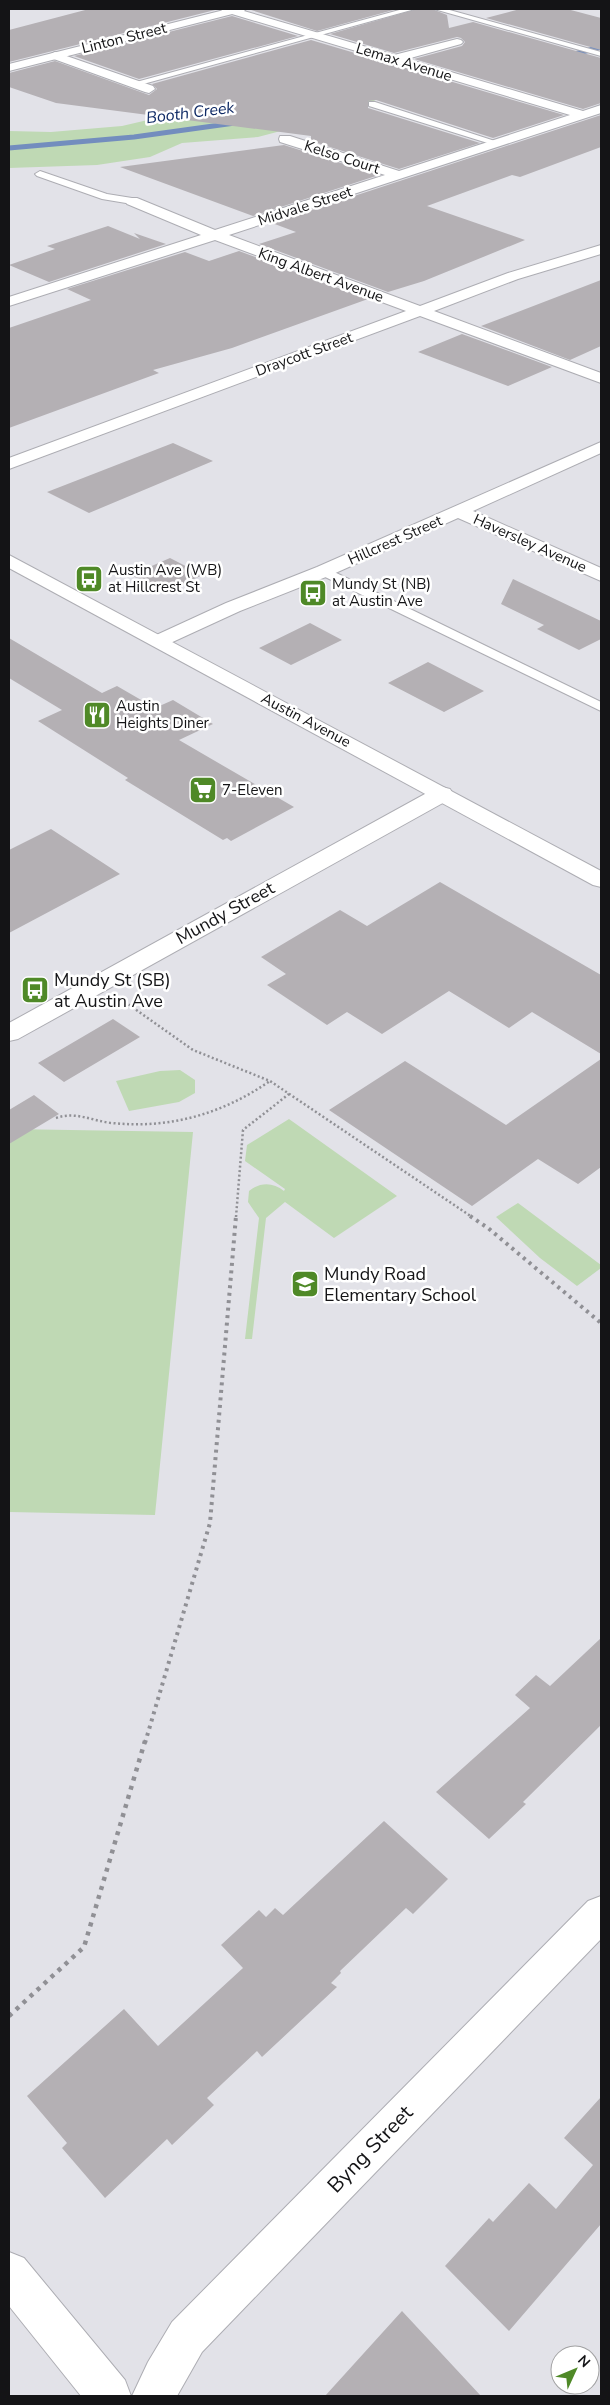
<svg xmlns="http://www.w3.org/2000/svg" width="610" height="2405" font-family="'Nunito Sans',sans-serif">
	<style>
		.green { fill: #bfd9b4 }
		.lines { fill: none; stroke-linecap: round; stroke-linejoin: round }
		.stream { stroke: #738dbe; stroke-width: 5 }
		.building { fill: #b4b0b4 }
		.service-casing { stroke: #adadb3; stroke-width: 2 }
		.minor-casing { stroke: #adadb3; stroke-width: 2 }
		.tertiary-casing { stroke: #adadb3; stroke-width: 2 }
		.secondary-casing { stroke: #adadb3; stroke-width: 2 }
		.path-far2 { stroke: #909095; stroke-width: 2.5; stroke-dasharray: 2 2.5; stroke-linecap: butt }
		.path-far1 { stroke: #909095; stroke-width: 4; stroke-dasharray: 3 4.5; stroke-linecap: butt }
		.path { stroke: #909095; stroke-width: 4.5; stroke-dasharray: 4 5.5; stroke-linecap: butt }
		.service { fill: #fff; fill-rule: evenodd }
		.minor { fill: #fff; fill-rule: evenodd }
		.tertiary { fill: #fff; fill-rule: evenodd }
		.secondary { fill: #fff; fill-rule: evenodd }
		.labels { text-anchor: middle; stroke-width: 5; stroke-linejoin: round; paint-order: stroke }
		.far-street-label { font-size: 15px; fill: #141416; stroke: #fff }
		.far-poi-label { font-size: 15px; fill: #141416; stroke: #fff; text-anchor: start }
		.far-water-label { font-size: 16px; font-style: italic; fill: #0f2a65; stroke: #fff }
		.street-label { font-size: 18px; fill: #141416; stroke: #fff }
		.poi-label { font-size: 18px; fill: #141416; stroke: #fff; text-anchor: start }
		.near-street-label { font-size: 21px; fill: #141416; stroke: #fff }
	</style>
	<rect width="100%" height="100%" fill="#e2e2e8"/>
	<path class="green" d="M389 93 368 104 332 102 292 128 258 137 182 143 150 157 97 165 9 168V131L51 132 122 126 152 119 206 117Z
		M180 1070 195 1080V1093L179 1102 129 1111 116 1081 160 1071Z
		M289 1119 397 1196 334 1238 285 1202 266 1218 252 1339H245L259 1218 248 1202 249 1191C260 1182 273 1182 284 1191L285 1189 245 1161 247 1145Z
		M9 1129 193 1132 155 1515 9 1512Z
		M518 1203 601 1265V1268L577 1286 540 1258 496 1217Z"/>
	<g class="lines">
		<path class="stream" d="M567 56 601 47
			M9 148 134 137 242 122"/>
	</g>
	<path class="building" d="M89 9H219L9 62V30Z
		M248 9H397L317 31Z
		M417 9H432L447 15 449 28 473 22 601 58V103L583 109 414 59 462 46 465 42 461 38 457 37 394 53 330 34Z
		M520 9H567L601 18V50L486 18Z
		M232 16 298 36 139 79 74 56Z
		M311 40 564 115 493 138 376 100 368 101V108L480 143 399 169 311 141V136L56 103 9 87V73L55 61 149 95 157 89 152 84Z
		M601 115V147L520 177 512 175 427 206 525 240 424 281 388 292 259 244 296 232 272 223Z
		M284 145 379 175 253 216 120 167Z
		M108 226 140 239 134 233 166 244 49 282 9 265 55 249 47 246Z
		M239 251 368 299 232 348 153 370 159 373 9 428V328L91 300 67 289 185 252 209 261Z
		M601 280V346L570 360 481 326Z
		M462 334 552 367 508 386 418 352Z
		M173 443 213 461 89 513 47 492Z
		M170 558 203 575 164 592 131 575Z
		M513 579 601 621V639L579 650 537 629 544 625 501 604Z
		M310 623 342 640 291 665 259 648Z
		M9 638 102 693 117 686 155 708 173 700 213 724 179 740 294 807 231 841 227 838 223 840 125 780 128 778 38 721 62 710 9 678Z
		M428 662 484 691 444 712 388 683Z
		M51 829 120 874 9 933V850Z
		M440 882 601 975V1054L532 1012 509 1028 449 991 382 1034 347 1012 327 1025 267 985 286 974 261 957 340 910 367 926Z
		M113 1019 140 1037 64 1082 38 1063Z
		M601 1059V1167L578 1184 538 1159 472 1206 329 1110 405 1061 506 1125Z
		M34 1095 59 1114 9 1144V1110Z
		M601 1638V1725L523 1802 526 1804 489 1839 436 1792 530 1708 515 1695 536 1675 550 1686Z
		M384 1821 448 1879 413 1914 406 1908 340 1971 341 1973 331 1983 337 1987 262 2057 257 2051 207 2098 214 2105 172 2145 167 2139 105 2198 62 2148 67 2143 27 2096 124 2009 158 2046 243 1968 221 1945 259 1910 266 1917 275 1908 283 1915Z
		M601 2097V2224L509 2331 445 2266 489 2218 493 2222 529 2183 556 2209 593 2165 564 2138Z
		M402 2311 481 2396H325Z"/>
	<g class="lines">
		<g class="service-casing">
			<path id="service" d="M403 9H415L136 86 129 84Z
				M434 9H446L601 52V56Z
				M369 102H375L501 143 494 145 369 106Z
				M40 171 107 194 132 198 137 201 132 204 102 199 37 176 35 174Z
				M324 567 601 702V711L319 574 318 571 319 568Z"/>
		</g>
		<g class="minor-casing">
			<path id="minor" d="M221 9H237L394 55 457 39 461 40 463 42 461 44 407 59 583 111 601 105V113L229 235 420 306 508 273 601 245V254L518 279 434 311 601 373V383L420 316 9 469V458L406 311 215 240 9 306V297L201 235 127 204 125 201 127 198H137L215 230 385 175 280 142 279 139 280 136H290L399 171 570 115 222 11Z
				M55 52 153 86 155 89 149 93 145 92 51 58 49 56 51 54Z
				M601 442V453L473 511 601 568V581L458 518 331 575 240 611 166 645 159 647 152 645 149 641 152 637 226 603 317 567Z
				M601 1896V1939L202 2352 177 2396H132L148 2362 172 2322 588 1901Z
				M9 2252 24 2258 125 2380 131 2396H81L9 2306Z"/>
		</g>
		<g class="tertiary-casing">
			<path id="tertiary" d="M228 9H246L244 11 9 71V64Z
				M442 787 450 789 453 794 450 799 18 1039 9 1041V1023L434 789Z"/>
		</g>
		<g class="secondary-casing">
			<path id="secondary" d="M9 555 601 871V887L593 885 9 568Z"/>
		</g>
		<path class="path-far2" d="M125 1002 193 1050 270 1081 472 1217
			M56 1118C76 1111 92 1121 112 1123 170 1129 222 1114 270 1081
			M236 1217 243 1130 289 1094"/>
		<path class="path-far1" d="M470 1216 488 1228 601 1323
			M145 1743 210 1523 236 1216"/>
		<path class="path" d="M9 2016 84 1947 145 1741"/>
		<use href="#service" class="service"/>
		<use href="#minor" class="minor"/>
		<use href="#tertiary" class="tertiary"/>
		<use href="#secondary" class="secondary"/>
	</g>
	<defs>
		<g id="bus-square" transform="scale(1.4375)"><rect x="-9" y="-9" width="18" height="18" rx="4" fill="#4f8927" stroke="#fff"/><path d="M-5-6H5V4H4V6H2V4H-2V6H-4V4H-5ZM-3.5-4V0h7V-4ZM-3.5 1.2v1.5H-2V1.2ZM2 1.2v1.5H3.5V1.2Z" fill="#fff"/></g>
		<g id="restaurant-square" transform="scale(1.4375)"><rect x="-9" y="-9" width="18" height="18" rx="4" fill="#4f8927" stroke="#fff"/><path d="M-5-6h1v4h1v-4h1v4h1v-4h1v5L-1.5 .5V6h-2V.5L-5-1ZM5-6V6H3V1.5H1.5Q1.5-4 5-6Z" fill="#fff"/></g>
		<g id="supermarket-square" transform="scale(1.4375)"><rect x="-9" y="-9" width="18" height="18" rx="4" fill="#4f8927" stroke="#fff"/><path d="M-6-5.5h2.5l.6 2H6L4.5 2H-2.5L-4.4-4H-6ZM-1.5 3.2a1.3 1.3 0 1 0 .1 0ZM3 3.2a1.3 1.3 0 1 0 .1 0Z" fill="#fff"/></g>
		<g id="school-square" transform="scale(1.4375)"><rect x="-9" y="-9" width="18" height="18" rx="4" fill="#4f8927" stroke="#fff"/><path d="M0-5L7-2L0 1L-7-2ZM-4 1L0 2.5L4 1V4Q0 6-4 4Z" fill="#fff"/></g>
	</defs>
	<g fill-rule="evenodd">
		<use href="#bus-square" x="89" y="579"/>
		<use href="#bus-square" x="313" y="593"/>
		<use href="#restaurant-square" x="97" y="715"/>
		<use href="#supermarket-square" x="203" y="790"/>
		<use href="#bus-square" x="35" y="990"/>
		<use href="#school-square" x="305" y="1284"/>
	</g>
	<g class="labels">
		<g class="far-street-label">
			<text transform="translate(124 38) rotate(-14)" y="5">Linton Street</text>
			<text transform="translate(404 62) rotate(17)" y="5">Lemax Avenue</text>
			<text transform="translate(342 157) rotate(18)" y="5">Kelso Court</text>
			<text transform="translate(305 206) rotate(-18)" y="5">Midvale Street</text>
			<text transform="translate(321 275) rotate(20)" y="5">King Albert Avenue</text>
			<text transform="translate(304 354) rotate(-20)" y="5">Draycott Street</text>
			<text transform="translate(395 540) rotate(-24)" y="5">Hillcrest Street</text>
			<text transform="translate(530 543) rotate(24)" y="5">Haversley Avenue</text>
			<text transform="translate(306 720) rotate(28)" y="5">Austin Avenue</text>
		</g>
		<g class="far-poi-label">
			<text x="108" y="575">Austin Ave (WB)<tspan x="108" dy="17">at Hillcrest St</tspan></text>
			<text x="332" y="589">Mundy St (NB)<tspan x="332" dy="17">at Austin Ave</tspan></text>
			<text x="116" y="711">Austin<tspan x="116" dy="17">Heights Diner</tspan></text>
			<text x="222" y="795">7-Eleven</text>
		</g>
		<g class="far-water-label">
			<text transform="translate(190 112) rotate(-7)" y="6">Booth Creek</text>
		</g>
		<g class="street-label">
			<text transform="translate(225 913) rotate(-29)" y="6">Mundy Street</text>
		</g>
		<g class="poi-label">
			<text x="54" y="986">Mundy St (SB)<tspan x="54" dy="21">at Austin Ave</tspan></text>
			<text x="324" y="1280">Mundy Road<tspan x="324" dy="21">Elementary School</tspan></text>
		</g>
		<g class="near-street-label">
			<text transform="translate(370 2149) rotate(-46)" y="7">Byng Street</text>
		</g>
	</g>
	<rect width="610" height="2405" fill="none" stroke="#141416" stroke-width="20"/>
	<g transform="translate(575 2370) rotate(46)"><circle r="24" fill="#ffffff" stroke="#a1a1a2"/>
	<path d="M0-4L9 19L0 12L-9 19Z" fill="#4f8927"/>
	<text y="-8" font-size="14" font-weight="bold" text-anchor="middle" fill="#141416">N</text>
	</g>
</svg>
